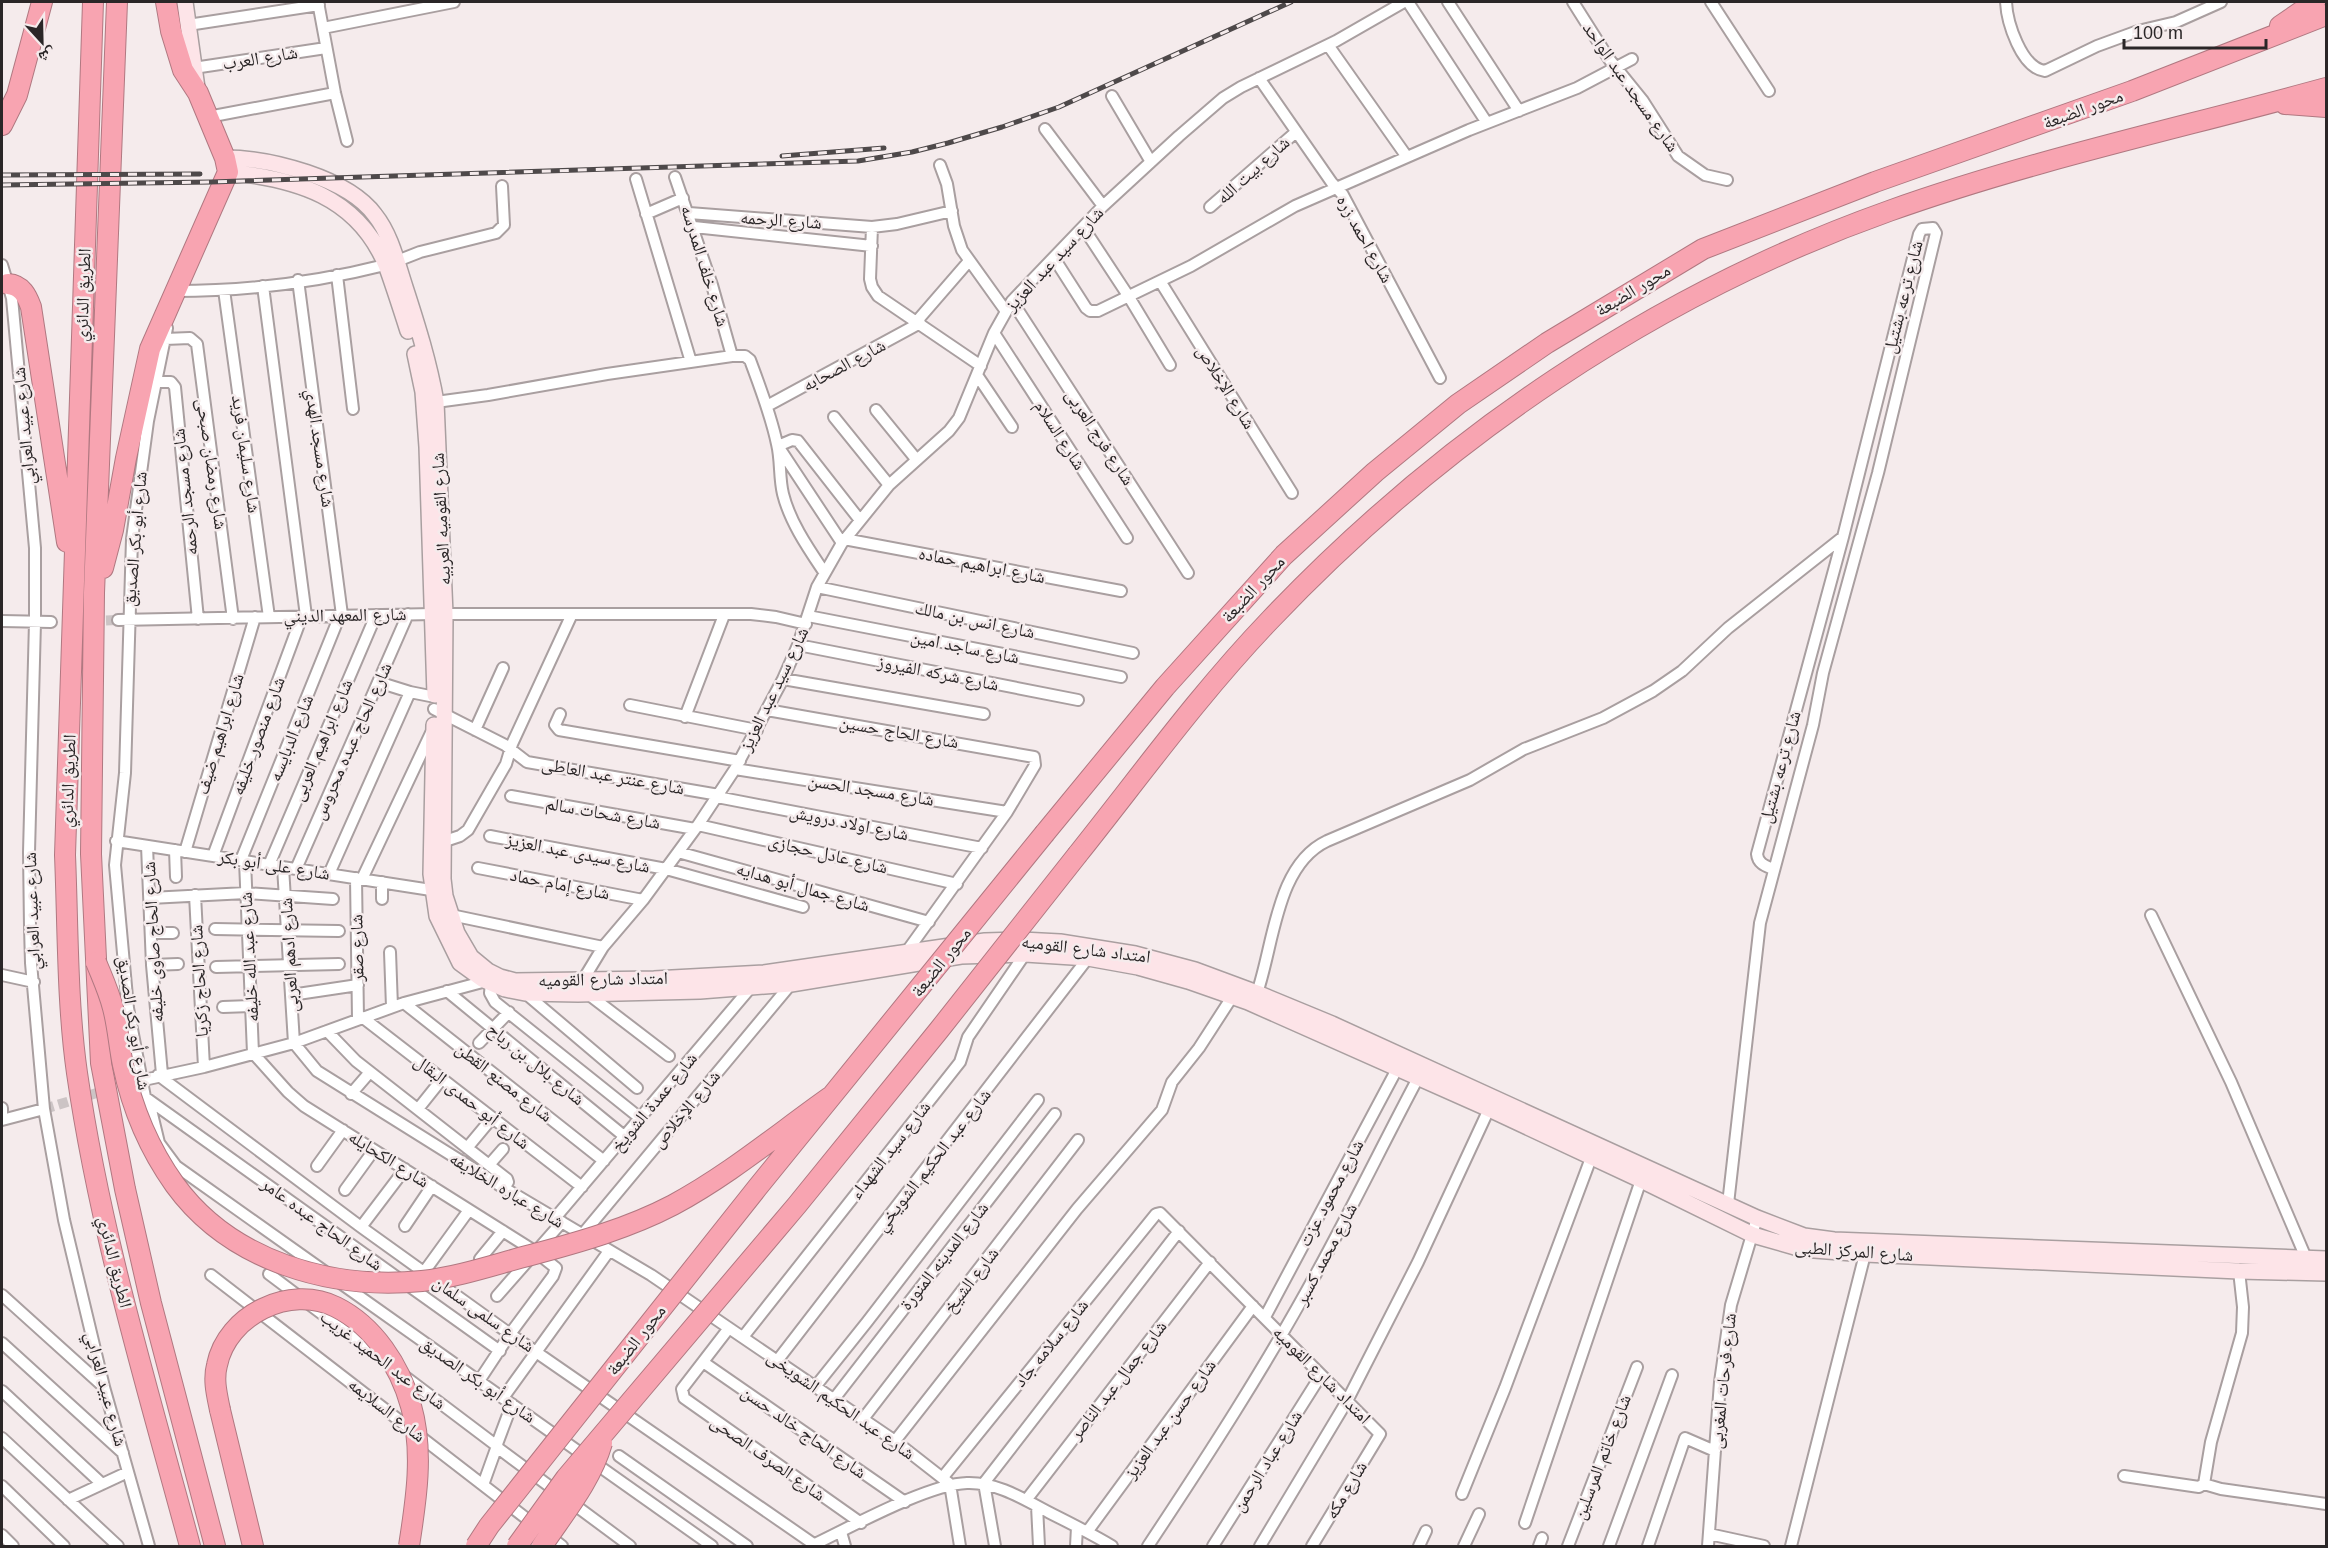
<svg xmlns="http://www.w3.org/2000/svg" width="2328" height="1548" font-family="Arial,'Noto Naskh Arabic',sans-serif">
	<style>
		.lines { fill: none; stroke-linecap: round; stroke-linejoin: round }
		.street-tunnel { stroke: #ccc4c5; stroke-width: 10; stroke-dasharray: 10 5; stroke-linecap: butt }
		.street-casing { stroke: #a99fa0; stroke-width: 14 }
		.secondary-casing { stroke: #a99fa0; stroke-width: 18 }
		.highway-casing { stroke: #b07881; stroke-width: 22 }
		.street { stroke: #fff; stroke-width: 10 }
		.secondary { stroke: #fde4e8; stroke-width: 15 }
		.highway { stroke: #f8a4b1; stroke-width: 20 }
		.rail-casing { stroke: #4e494a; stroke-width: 5 }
		.rail { stroke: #f5ebec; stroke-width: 3; stroke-dasharray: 9; stroke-linecap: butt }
		.highway-bridge-casing { stroke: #b07881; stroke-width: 22; stroke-linecap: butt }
		.highway-bridge { stroke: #f8a4b1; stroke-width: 20 }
		.labels { text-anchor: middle; stroke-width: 5; stroke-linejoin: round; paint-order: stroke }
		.street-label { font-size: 18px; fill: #2a2627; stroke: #f5ebec }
	</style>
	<rect width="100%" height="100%" fill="#f5ebec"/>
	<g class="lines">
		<path class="street-tunnel" d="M91 621 118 620
			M44 1109 110 1089"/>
		<g class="street-casing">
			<path id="street" d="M318 2 335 93 347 141
				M1408 2 1487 123
				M1448 2 1519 111
				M1573 2 1609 59 1643 101 1678 156 1705 175 1727 180
				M1711 2 1769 91
				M2006 2C2007 22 2021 68 2045 71L2097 46 2138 31 2176 22 2221 2
				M188 25 319 5
				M323 28 454 2
				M1328 45 1407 157
				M187 69 326 48
				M1259 78 1332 183 1343 195 1440 378
				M1112 96 1151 162
				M208 117 335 93
				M1045 129 1103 206
				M940 165 947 184 954 226 962 250 1005 310
				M675 177 712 285 732 356
				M636 179 691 362
				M1210 207 1296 132
				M689 213 872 227 897 224 952 211
				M646 214 683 198
				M694 227 872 246
				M872 227 870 279 872 287 878 296 981 366
				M1083 227 1129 297 1170 365
				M1054 258 1086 308 1090 311H1098L1191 266 1295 206 1469 130 1577 88 1632 59
				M397 261 420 252 496 233 504 225 502 186
				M2 265 12 298 35 548V622L29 852 30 927 31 963 44 1109 64 1220 104 1387 149 1546
				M337 275 353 409
				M298 280 342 615
				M1160 281 1292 493
				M263 286 306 616
				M224 290 269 617
				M175 295V291C245 291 318 282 385 265
				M1012 301 1188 573
				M917 321 969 261
				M167 328 148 421 132 539 125 773 115 865 128 1008 145 1097 152 1114 159 1143 176 1166 324 1271
				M994 333 1127 538
				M165 339 190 338 197 344 233 619
				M977 375 1012 427
				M156 382H171L175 387 198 619
				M436 402 488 395 607 374 732 356H745L750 360C760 387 771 415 777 444 781 460 779 478 783 494 790 522 808 548 824 572
				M767 406 920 323
				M876 410 916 459
				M834 417 889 485
				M844 539 1121 591
				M842 543 778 446 792 440 798 441 859 519
				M817 587 1133 653
				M808 616 1121 677
				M118 620 433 614H751L776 617 806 624
				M2 621 51 622
				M798 645 1078 700
				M783 679 984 714
				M378 682 410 692
				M630 705 757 730
				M434 709 505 745 527 762 719 795
				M767 710 1034 757 1035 765 1007 812 905 954
				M560 714 555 725 559 730 740 761
				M685 717 724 615
				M475 730 503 668
				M735 769 1007 812
				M511 796 695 829
				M717 797 982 848
				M698 825 957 884
				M490 836 666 869 803 907
				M116 841 431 890
				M442 842 460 836 468 830 506 764 512 744 572 614
				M147 846 152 965 162 1074
				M175 850 176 877
				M185 852 255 617
				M678 852 929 922
				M213 856 302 616
				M241 860 340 615
				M245 861 253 1053 288 1092 304 1106 536 1252 556 1268 553 1276 510 1334 479 1381
				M269 865 376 615
				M283 867 294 1043 317 1071 504 1188 651 1275 895 1441 950 1484 960 1546
				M478 868 643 900
				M296 869 408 614
				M329 874 410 692 435 697
				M356 878 358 1018
				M362 879 431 733
				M195 895 204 1067
				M150 898 246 893 333 899
				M382 899V882
				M451 915 603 947
				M2151 915 2231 1082 2306 1258
				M215 929 339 931
				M151 933H173
				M390 952 392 1007
				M152 965 178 964
				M216 967 339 964
				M2 975 34 982
				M583 980 603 947 643 900 698 825 735 769 783 679 798 645 817 587 842 543 889 485 949 431 959 418 994 333 1012 301 1103 206 1179 136 1223 98 1241 87 1336 41 1404 2
				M491 983 490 993 495 1002 640 1118
				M447 991 624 1136
				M525 993 637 1088
				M1257 993C1274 944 1276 865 1327 841L1470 780 1524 749 1603 718 1653 691 1682 671 1728 628 1843 537
				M588 994 669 1056
				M291 995 358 985
				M404 1003 604 1161
				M223 1007 251 1006
				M362 1017 582 1187
				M327 1031 356 1061 507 1179 508 1182 504 1188
				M479 1043 509 1012
				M158 1075 361 1227 510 1334 815 1545
				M139 1081 204 1067 294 1043 404 1003 490 980
				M351 1094 370 1072
				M146 1098 500 1351
				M2 1108V1120
				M418 1109 442 1079
				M2 1120 44 1109
				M467 1148 492 1118
				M489 1165 503 1149
				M317 1166 343 1130
				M345 1190 374 1150
				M1728 1204 1760 923 1813 725 1823 673 1878 473 1936 233 1933 228 1922 229 1919 234 1843 537 1757 854C1758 864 1766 866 1773 869
				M555 1218 752 986
				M405 1226 432 1186
				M361 1227 405 1169
				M582 1235 791 984
				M480 1259 503 1231
				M424 1272 469 1210
				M269 1274 386 1362
				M211 1275 562 1546
				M339 1282 712 1546
				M2 1295 104 1387
				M497 1296 562 1222
				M1265 1317 1397 1069
				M729 1328 682 1389 684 1398 861 1523
				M743 1337 960 1062 968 1037 1025 954
				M2 1343 123 1453
				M777 1361 1088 958
				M703 1362 905 1502
				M403 1375 497 1446 483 1485
				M815 1387 867 1322 1038 1100
				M2 1391 102 1484
				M503 1398 609 1251
				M834 1399 1055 1114
				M512 1404 497 1444 498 1448 630 1546
				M863 1419 1078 1140
				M2 1438 118 1546
				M895 1441 1077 1209 1162 1110 1172 1082 1199 1048 1232 997
				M619 1456 747 1546
				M2124 1476 2199 1487 2204 1484 2211 1442 2242 1333 2243 1307 2239 1271
				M943 1477 1156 1214 1160 1213 1380 1434 1312 1546
				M2204 1484 2221 1489 2326 1504
				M2 1486 64 1546
				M1462 1494 1505 1388 1591 1158
				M1027 1499 1210 1262
				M68 1500 128 1472
				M1037 1506 1039 1546
				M1525 1523 1641 1180
				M841 1532 845 1546
				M1087 1532 1253 1306
				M1709 1534 1764 1546
				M2 1535 13 1546
				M811 1546C849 1528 928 1484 967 1483 998 1482 1025 1500 1052 1514 1072 1524 1092 1534 1112 1546
				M995 1546 984 1483 1179 1231
				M1076 1546 1077 1527
				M1148 1546C1207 1457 1266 1366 1317 1272 1352 1208 1384 1142 1418 1078
				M1213 1546 1321 1375
				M1260 1546 1347 1401 1418 1262 1489 1109
				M1419 1546 1426 1531
				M1464 1546 1479 1514
				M1539 1546 1542 1538
				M1568 1546 1637 1367
				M1609 1546 1672 1375
				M1648 1546 1685 1438 1715 1451
				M1708 1546 1720 1382 1731 1305 1757 1218
				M1791 1546 1865 1254"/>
		</g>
		<g class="secondary-casing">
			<path id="secondary" d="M185 2 197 88
				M225 158C270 158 348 178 375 215 391 235 397 263 405 287 417 324 429 362 436 402L445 614 443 879 445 896 457 933 471 957 488 971 500 977 515 981 654 979 764 973 985 941 1022 940 1060 942 1135 954 1195 970 1257 993 1332 1024 1757 1218 1804 1236 1834 1240 2326 1259
				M228 172C296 179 357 196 386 265 394 287 401 309 408 331
				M415 354 423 392 427 447 435 695
				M434 725 431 874 437 916 460 963 482 979 505 989 525 993 578 994 700 991 791 984 961 956 1025 954 1088 958 1138 967 1188 981 1248 1002 1489 1109 1641 1180 1753 1235 1802 1249 1865 1254 2239 1271 2326 1273"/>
		</g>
		<g class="highway-casing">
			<path id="highway" d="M93 2 65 855C68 926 67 1003 77 1073 100 1233 148 1390 190 1546
				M117 2 94 593 91 854 101 1063 125 1189 151 1303 215 1546
				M2280 26 2315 2
				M2285 104 2326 107
				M2 125 17 95 42 2
				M8 284C22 285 27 296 31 307L67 542
				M103 568 113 530 126 458 150 349 228 172 225 158 198 93 183 70 171 31 166 2
				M1045 833 1165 687 1284 555 1375 472 1458 404 1547 343 1703 249 1875 182 2132 91 2326 15
				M1078 854C1141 775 1200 693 1270 620 1442 439 1653 295 1889 211 2032 160 2181 128 2326 88
				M220 1410 253 1546"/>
		</g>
		<use href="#street" class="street"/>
		<use href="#secondary" class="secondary"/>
		<use href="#highway" class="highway"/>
		<g class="rail-casing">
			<path id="rail" d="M782 156 884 148
				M2 175 200 174
				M2 185 211 182 858 161 912 152 948 143 1002 127 1059 107 1291 2"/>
		</g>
		<use href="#rail" class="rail"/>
		<g class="highway-bridge-casing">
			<path id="highway-bridge" d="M96 962C102 977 109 992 113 1008 118 1027 119 1046 123 1065 132 1108 150 1150 175 1185 231 1262 332 1290 422 1281 459 1277 496 1264 531 1255 580 1242 629 1228 673 1205 729 1175 779 1133 830 1097
				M220 1410C217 1395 213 1380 217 1365 227 1315 290 1284 336 1307 374 1326 400 1366 411 1406 424 1451 416 1501 409 1546
				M476 1546 489 1526 757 1188 1045 833
				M517 1546 566 1478 797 1205 939 1030 1078 854
				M542 1546C564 1513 591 1481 602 1443"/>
		</g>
		<use href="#highway-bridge" class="highway-bridge"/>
	</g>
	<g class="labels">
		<g class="street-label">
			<text transform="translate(260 58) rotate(-9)" y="6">شارع العرب</text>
			<text transform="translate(1631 87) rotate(55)" y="6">شارع مسجد عبد الواحد</text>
			<text transform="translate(2083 109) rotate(-20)" y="6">محور الضبعة</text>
			<text transform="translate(1253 170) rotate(-42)" y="6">شارع بيت الله</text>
			<text transform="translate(781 220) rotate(4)" y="6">شارع الرحمه</text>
			<text transform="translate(1365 239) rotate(61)" y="6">شارع احمد زره</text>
			<text transform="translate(1054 259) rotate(-47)" y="6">شارع سيد عبد العزيز</text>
			<text transform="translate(705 266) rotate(73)" y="6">شارع خلف المدرسه</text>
			<text transform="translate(1633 290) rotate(-31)" y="6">محور الضبعة</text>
			<text transform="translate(83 295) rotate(-88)" y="6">الطريق الدائري</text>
			<text transform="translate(1903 297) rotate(-76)" y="6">شارع ترعه بشتيل</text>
			<text transform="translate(844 365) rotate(-28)" y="6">شارع الصحابه</text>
			<text transform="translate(1226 387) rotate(58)" y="6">شارع الإخلاص</text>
			<text transform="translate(24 426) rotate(-95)" y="6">شارع عبيد العرابي</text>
			<text transform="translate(1060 435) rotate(57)" y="6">شارع السلام</text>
			<text transform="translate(1100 437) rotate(57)" y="6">شارع فرج العربى</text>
			<text transform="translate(320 448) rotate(82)" y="6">شارع مسجد الهدي</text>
			<text transform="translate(246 454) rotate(82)" y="6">شارع سليمان فريد</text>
			<text transform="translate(212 464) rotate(82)" y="6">شارع رمضان صبحى</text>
			<text transform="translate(185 492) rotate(-96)" y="6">شارع مسجد الرحمه</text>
			<text transform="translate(441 519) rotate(-93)" y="6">شارع القوميه العربيه</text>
			<text transform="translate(135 539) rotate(-85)" y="6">شارع أبو بكر الصديق</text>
			<text transform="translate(982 565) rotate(11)" y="6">شارع ابراهيم حماده</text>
			<text transform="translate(1253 589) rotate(-47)" y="6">محور الضبعة</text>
			<text transform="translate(345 615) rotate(-1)" y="6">شارع المعهد الديني</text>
			<text transform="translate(975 620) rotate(12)" y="6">شارع انس بن مالك</text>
			<text transform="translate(965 647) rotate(11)" y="6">شارع ساجد امين</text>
			<text transform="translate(938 673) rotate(11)" y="6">شارع شركه الفيروز</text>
			<text transform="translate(774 689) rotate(-64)" y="6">شارع سيد عبد العزيز</text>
			<text transform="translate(899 732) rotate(10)" y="6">شارع الحاج حسين</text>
			<text transform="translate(220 734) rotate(-73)" y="6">شارع ابراهيم ضيف</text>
			<text transform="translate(258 736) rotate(-70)" y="6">شارع منصور خليفه</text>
			<text transform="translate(291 738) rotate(-68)" y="6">شارع الدبايسه</text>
			<text transform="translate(322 740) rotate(-67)" y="6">شارع ابراهيم العربى</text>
			<text transform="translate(352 741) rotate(-66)" y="6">شارع الحاج عبده محروس</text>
			<text transform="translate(1780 767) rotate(-75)" y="6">شارع ترعه بشتيل</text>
			<text transform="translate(613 776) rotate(10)" y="6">شارع عنتر عبد العاطى</text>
			<text transform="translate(68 781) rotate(-88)" y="6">الطريق الدائري</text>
			<text transform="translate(871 790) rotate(9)" y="6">شارع مسجد الحسن</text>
			<text transform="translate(603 813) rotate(10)" y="6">شارع شحات سالم</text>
			<text transform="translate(849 823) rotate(11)" y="6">شارع اولاد درويش</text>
			<text transform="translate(578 853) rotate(11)" y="6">شارع سيدى عبد العزيز</text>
			<text transform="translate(828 854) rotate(13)" y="6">شارع عادل حجازى</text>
			<text transform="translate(274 865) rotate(9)" y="6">شارع على أبو بكر</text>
			<text transform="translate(560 884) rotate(11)" y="6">شارع إمام حماد</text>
			<text transform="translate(803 887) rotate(16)" y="6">شارع جمال أبو هدايه</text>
			<text transform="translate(32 911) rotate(-92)" y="6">شارع عبيد العرابي</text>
			<text transform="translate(153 942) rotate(-93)" y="6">شارع الحاج صاوى خليفه</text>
			<text transform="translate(357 948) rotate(-91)" y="6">شارع صقر</text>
			<text transform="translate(1086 949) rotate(7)" y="6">امتداد شارع القوميه</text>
			<text transform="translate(289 955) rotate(-93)" y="6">شارع ادهم العربى</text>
			<text transform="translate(249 957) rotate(-93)" y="6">شارع عبد الله خليفه</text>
			<text transform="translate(941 962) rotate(-51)" y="6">محور الضبعة</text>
			<text transform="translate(603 979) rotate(-1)" y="6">امتداد شارع القوميه</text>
			<text transform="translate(199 981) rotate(-93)" y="6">شارع الحاج زكريا</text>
			<text transform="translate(134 1023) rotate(81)" y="6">شارع أبو بكر الصديق</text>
			<text transform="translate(536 1064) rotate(39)" y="6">شارع بلال بن رباح</text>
			<text transform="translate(504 1082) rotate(38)" y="6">شارع مصنع القطن</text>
			<text transform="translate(472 1102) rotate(38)" y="6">شارع أبو حمدى البقال</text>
			<text transform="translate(654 1102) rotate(-50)" y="6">شارع عمدة الشويخ</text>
			<text transform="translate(686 1109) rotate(-50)" y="6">شارع الإخلاص</text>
			<text transform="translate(890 1150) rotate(-52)" y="6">شارع سيد الشهداء</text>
			<text transform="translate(389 1159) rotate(32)" y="6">شارع الكحايله</text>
			<text transform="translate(933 1160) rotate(-52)" y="6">شارع عبد الحكيم الشويخي</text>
			<text transform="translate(507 1190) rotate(31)" y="6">شارع عباره الخلايفه</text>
			<text transform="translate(1331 1193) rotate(-62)" y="6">شارع محمود عزت</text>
			<text transform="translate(322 1224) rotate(36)" y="6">شارع الحاج عبده عامر</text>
			<text transform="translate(1854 1251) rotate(4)" y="6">شارع المركز الطبى</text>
			<text transform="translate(1326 1254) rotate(-62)" y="6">شارع محمد كسبر</text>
			<text transform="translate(944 1256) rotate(-52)" y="6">شارع المدينه المنورة</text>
			<text transform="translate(115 1262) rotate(76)" y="6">الطريق الدائري</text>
			<text transform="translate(971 1280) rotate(-52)" y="6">شارع الشيخ</text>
			<text transform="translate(484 1314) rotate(35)" y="6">شارع سلمى سلمان</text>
			<text transform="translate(636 1340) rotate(-52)" y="6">محور الضبعة</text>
			<text transform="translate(1051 1343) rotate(-51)" y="6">شارع سلامه جاد</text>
			<text transform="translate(383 1360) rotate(37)" y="6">شارع عبد الحميد غريب</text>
			<text transform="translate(1322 1375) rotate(45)" y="6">امتداد شارع القوميه</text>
			<text transform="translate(478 1380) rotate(35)" y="6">شارع أبو بكر الصديق</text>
			<text transform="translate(1118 1380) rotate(-52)" y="6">شارع جمال عبد الناصر</text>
			<text transform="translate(1723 1381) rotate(-84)" y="6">شارع فرحات المغربى</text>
			<text transform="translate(106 1389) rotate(75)" y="6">شارع عبيد العرابي</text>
			<text transform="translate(841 1405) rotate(35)" y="6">شارع عبد الحكيم الشويخى</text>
			<text transform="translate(387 1410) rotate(38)" y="6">شارع السلايمه</text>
			<text transform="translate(1170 1419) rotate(-54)" y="6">شارع حسن عبد العزيز</text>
			<text transform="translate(804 1432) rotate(35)" y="6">شارع الحاج خالد حسن</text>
			<text transform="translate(1602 1457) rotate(-69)" y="6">شارع خاتم المرسلين</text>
			<text transform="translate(768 1458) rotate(35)" y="6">شارع الصرف الصحى</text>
			<text transform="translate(1267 1461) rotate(-58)" y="6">شارع عباد الرحمن</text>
			<text transform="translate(1346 1490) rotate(-59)" y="6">شارع مكه</text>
		</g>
	</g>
	<rect width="2328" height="1548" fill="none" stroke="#2a2627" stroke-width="6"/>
	<g transform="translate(42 42) rotate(158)" stroke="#f5ebec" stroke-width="4.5" paint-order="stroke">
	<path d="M0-4.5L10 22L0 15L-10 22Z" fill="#2a2627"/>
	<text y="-9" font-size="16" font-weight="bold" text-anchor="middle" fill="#2a2627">ش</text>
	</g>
	<path d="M2124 39v9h142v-9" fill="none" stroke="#2a2627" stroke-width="3"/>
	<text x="2133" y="39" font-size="18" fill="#2a2627" stroke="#f5ebec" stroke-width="4.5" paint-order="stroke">100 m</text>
</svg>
